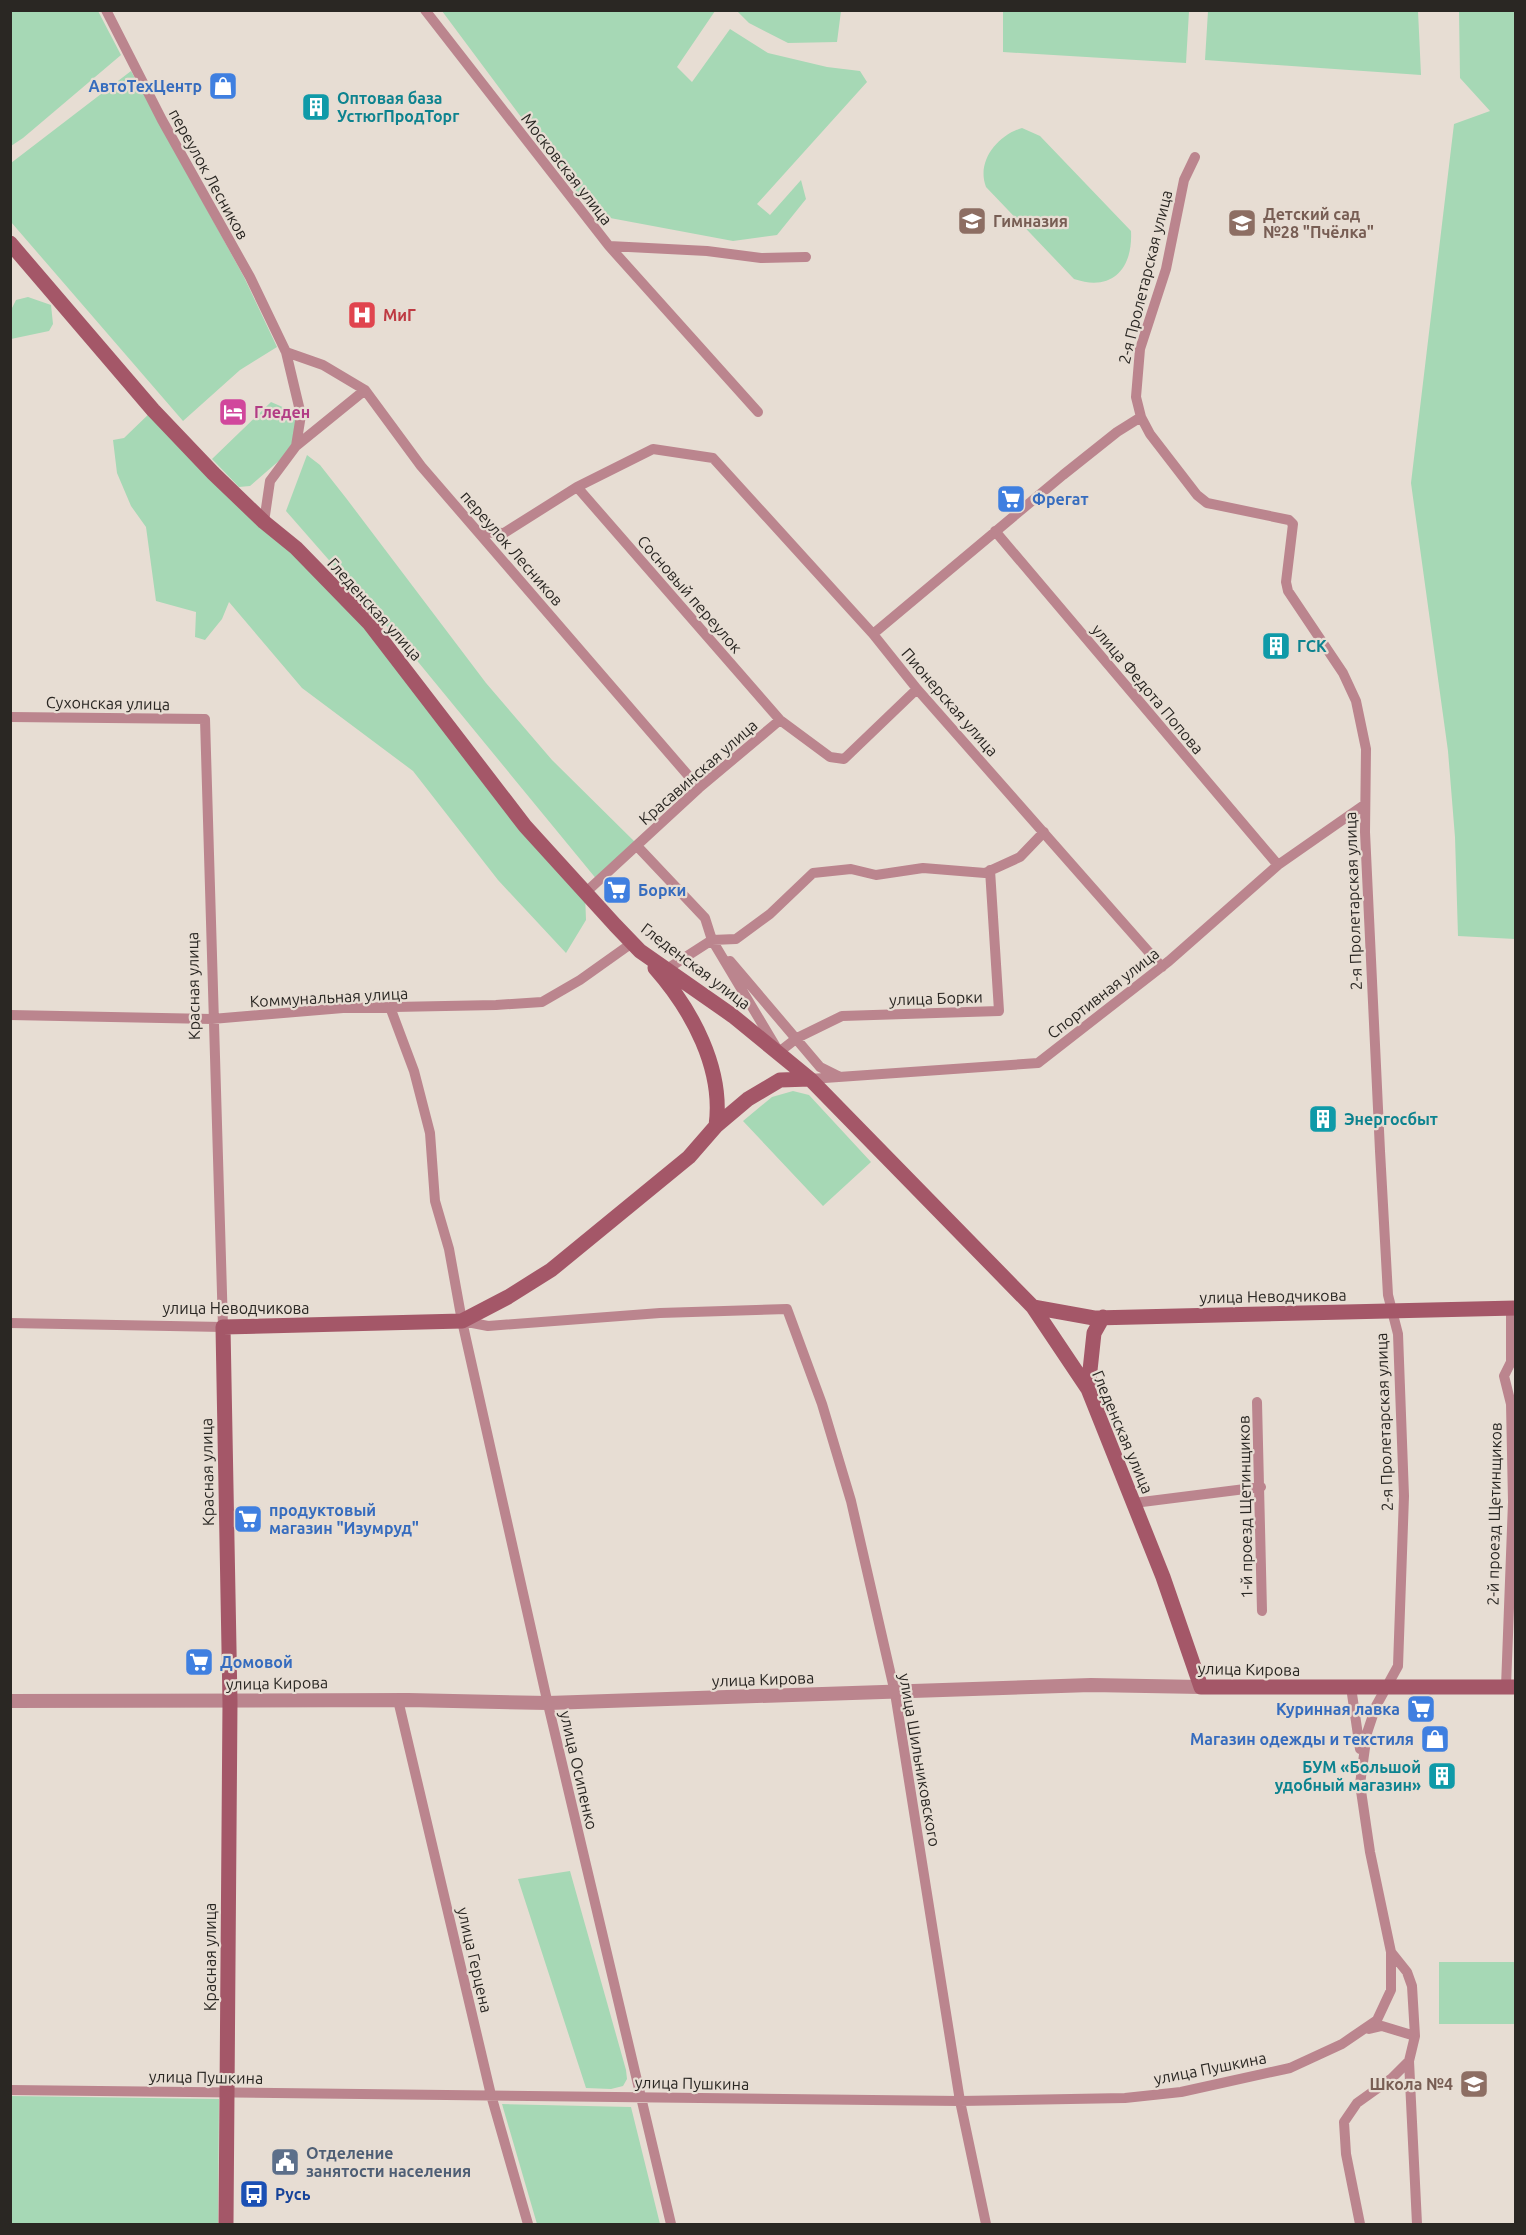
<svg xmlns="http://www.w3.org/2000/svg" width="1526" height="2235" font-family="Ubuntu,sans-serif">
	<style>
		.green { fill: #a6d8b5 }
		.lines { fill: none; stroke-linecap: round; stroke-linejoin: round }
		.minor { stroke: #bb858e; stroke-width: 10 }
		.tertiary { stroke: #bb858e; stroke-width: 14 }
		.secondary { stroke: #a45768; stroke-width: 15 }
		.labels { text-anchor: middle; stroke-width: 4.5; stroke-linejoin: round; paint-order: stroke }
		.shop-label { font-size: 16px; font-weight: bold; fill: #366cbe; stroke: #e7ddd3; text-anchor: start }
		.culture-label { font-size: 16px; font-weight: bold; fill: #0d838f; stroke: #e7ddd3; text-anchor: start }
		.street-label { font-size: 16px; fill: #2a2723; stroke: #e7ddd3 }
		.education-label { font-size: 16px; font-weight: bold; fill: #785e54; stroke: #e7ddd3; text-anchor: start }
		.health-label { font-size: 16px; font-weight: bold; fill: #be3a42; stroke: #e7ddd3; text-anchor: start }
		.hotel-label { font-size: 16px; font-weight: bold; fill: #b23c85; stroke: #e7ddd3; text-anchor: start }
		.service-label { font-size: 16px; font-weight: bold; fill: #4e5e75; stroke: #e7ddd3; text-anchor: start }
		.transit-label { font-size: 16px; font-weight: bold; fill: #164399; stroke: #e7ddd3; text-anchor: start }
	</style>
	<rect width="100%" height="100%" fill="#e7ddd3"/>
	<path class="green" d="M11 10 98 11 121 55 23 138 11 146Z
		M442 11H715L677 67 692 82 730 29 768 53 827 67 860 71 867 82 757 204 770 215 801 180 806 199 777 235 733 241 594 215Z
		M737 11H841L837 42 788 43 749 23Z
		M1003 11H1189L1186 63 1003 52Z
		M1208 11H1418L1421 75 1205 60Z
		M1459 11H1515V939L1458 936 1455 837 1448 751 1411 483 1454 124 1490 111 1460 78Z
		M131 71 244 277 277 347 240 370 183 421 11 222V163Z
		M1022 128 1040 136 1131 231C1133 269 1112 292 1074 279L986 187C976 161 998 135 1022 128Z
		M28 297 51 305 53 324 49 331 11 339V310L16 300Z
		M271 402 301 415 296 446 250 486 239 487 212 459Z
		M153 410 334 588 585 893 586 920 566 953 498 880 413 771 302 688 229 602 222 619 205 640 195 637 196 612 156 601 146 527 131 506 117 473 113 440 124 438Z
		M307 455 320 465 346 498 486 683 552 760 637 844 598 881 419 663 286 511Z
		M793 1091 809 1095 871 1162 823 1206 743 1121 772 1097Z
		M570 1871 626 2070 627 2079 623 2086 611 2089 586 2088 518 1879Z
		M1439 1962H1515V2024H1439Z
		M11 2096 219 2099 218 2224H11Z
		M502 2104 631 2107 660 2224H537Z"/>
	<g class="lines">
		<path class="minor" d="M106 10 162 120 250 277 286 352 301 415 296 446 270 481 264 522
			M425 10 609 246 707 251 761 258 806 257
			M1195 157 1184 180 1166 269 1140 349 1136 397 1141 417 1150 434 1197 495 1207 503 1289 520 1293 524 1286 582 1288 591 1343 673 1356 701 1366 749 1365 832 1380 1151 1388 1295 1398 1334 1404 1496 1398 1666 1376 1706 1367 1733 1360 1784 1370 1852 1391 1952 1407 1972 1412 1986 1415 2036 1409 2061 1417 2224
			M609 246 758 412
			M286 352 323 365 365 390 421 466 699 788
			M296 446 365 390
			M577 487 780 720
			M995 531 1278 865
			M479 532 504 533 577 487 653 449 713 458 873 634 917 689 1162 967
			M873 634 1063 475 1117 432 1141 417
			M10 717 205 719 223 1327 10 1323
			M637 846 705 918 712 940 779 1052 797 1038 842 1016 999 1011 990 870
			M585 893 699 788 780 720 830 757 844 759 917 689
			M730 961 820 1067 840 1077
			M667 969 712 940 736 939 770 914 813 873 851 869 876 875 923 868 985 873 1020 857 1044 832
			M390 1007 414 1071 430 1133 435 1201 449 1249 462 1321 547 1700 671 2224
			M10 1015 212 1019 343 1008 496 1005 542 1002 580 980 632 943
			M810 1079 1038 1063 1169 961 1278 865 1364 805
			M462 1321 488 1326 660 1313 787 1309 822 1404 851 1501 895 1693 960 2101 986 2224
			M1257 1402 1262 1611
			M1134 1503 1261 1487
			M1351 1687 1360 1749
			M1506 1687 1513 1502 1511 1404 1504 1376 1511 1362V1308
			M398 1700 491 2095 528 2224
			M1369 2029 1382 2026 1415 2036
			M10 2090 960 2101 1125 2098 1181 2092 1290 2068 1342 2044 1377 2020 1391 1990V1952
			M1360 2224 1346 2154 1344 2122 1357 2103 1392 2078 1409 2061"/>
		<path class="tertiary" d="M10 1701 408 1700 548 1703 1091 1685 1201 1687"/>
		<path class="secondary" d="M10 243 153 410 213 473 264 522 296 548 369 623 525 826 615 925 640 951 733 1016 810 1079 1033 1307 1088 1389 1163 1577 1201 1687H1516
			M655 968C692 1010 724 1069 716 1126
			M1033 1307 1094 1318 1516 1308
			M1088 1389 1094 1333 1103 1317
			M226 2224 230 1702 223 1327 462 1321 508 1297 551 1270 689 1157 716 1126 748 1099 780 1080 810 1079"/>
	</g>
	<defs>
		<g id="shop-square" transform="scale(1.5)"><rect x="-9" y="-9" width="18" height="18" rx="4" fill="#3f7fe0" stroke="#e7ddd3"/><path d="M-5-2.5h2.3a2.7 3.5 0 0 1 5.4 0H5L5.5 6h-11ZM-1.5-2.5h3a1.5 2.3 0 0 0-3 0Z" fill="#fff"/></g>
		<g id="building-square" transform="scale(1.5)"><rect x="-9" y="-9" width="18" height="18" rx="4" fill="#0f9aa8" stroke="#e7ddd3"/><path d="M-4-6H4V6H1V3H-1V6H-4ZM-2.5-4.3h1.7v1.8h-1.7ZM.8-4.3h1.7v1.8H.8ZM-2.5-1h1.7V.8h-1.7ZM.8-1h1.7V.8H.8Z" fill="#fff"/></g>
		<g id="school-square" transform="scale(1.5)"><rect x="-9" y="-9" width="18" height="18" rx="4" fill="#8d6e63" stroke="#e7ddd3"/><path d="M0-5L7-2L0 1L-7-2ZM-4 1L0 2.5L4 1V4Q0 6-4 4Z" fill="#fff"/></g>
		<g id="hospital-square" transform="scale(1.5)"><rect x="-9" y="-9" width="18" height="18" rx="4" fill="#e0444e" stroke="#e7ddd3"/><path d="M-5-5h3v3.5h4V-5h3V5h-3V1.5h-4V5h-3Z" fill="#fff"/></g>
		<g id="hotel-square" transform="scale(1.5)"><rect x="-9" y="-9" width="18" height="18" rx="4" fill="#d1479c" stroke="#e7ddd3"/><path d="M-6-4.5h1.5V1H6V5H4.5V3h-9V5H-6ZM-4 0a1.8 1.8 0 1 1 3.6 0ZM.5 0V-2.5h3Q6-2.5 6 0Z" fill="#fff"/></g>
		<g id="supermarket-square" transform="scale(1.5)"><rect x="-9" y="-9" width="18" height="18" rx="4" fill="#3f7fe0" stroke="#e7ddd3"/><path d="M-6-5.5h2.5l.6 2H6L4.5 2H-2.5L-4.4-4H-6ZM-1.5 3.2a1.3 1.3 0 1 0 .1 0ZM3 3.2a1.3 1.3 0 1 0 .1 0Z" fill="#fff"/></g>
		<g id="civic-square" transform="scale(1.5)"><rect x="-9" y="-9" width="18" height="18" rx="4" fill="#5c6f8a" stroke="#e7ddd3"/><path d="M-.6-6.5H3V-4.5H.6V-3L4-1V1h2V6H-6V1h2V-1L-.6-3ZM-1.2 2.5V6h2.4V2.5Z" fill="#fff"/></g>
		<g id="bus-square" transform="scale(1.5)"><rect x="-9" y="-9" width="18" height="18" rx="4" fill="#1a4fb4" stroke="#e7ddd3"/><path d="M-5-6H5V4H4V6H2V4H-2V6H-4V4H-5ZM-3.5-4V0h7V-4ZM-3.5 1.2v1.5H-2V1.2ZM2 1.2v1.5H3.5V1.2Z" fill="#fff"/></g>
	</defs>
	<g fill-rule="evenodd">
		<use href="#shop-square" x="223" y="86"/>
		<use href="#building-square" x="316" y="107"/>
		<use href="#school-square" x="972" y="221"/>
		<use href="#school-square" x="1242" y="223"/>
		<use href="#hospital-square" x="362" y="315"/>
		<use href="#hotel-square" x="233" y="412"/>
		<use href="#supermarket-square" x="1011" y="499"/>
		<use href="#building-square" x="1276" y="646"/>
		<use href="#supermarket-square" x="617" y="890"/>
		<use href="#building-square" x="1323" y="1119"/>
		<use href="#supermarket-square" x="248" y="1519"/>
		<use href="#supermarket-square" x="199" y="1662"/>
		<use href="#supermarket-square" x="1421" y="1709"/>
		<use href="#shop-square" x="1435" y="1739"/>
		<use href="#building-square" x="1442" y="1776"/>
		<use href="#school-square" x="1474" y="2084"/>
		<use href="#civic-square" x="285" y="2162"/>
		<use href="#bus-square" x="254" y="2194"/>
	</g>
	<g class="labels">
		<g class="shop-label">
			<text x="202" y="92" text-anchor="end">АвтоТехЦентр</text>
			<text x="1032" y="505">Фрегат</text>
			<text x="638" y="896">Борки</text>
			<text x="269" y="1516">продуктовый<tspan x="269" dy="18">магазин "Изумруд"</tspan></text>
			<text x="220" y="1668">Домовой</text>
			<text x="1400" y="1715" text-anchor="end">Куринная лавка</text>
			<text x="1414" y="1745" text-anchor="end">Магазин одежды и текстиля</text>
		</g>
		<g class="culture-label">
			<text x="337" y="104">Оптовая база<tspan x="337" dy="18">УстюгПродТорг</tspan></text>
			<text x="1297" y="652">ГСК</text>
			<text x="1344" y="1125">Энергосбыт</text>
			<text x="1421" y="1773" text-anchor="end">БУМ «Большой<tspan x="1421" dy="18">удобный магазин»</tspan></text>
		</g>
		<g class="street-label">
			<text transform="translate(567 169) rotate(52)" y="6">Московская улица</text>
			<text transform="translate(209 174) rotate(61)" y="6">переулок Лесников</text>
			<text transform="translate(1145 277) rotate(-76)" y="6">2-я Пролетарская улица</text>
			<text transform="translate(512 548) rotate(49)" y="6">переулок Лесников</text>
			<text transform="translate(690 594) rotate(49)" y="6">Сосновый переулок</text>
			<text transform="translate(375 609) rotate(48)" y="6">Гледенская улица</text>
			<text transform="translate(1148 689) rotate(50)" y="6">улица Федота Попова</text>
			<text transform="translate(950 702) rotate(49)" y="6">Пионерская улица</text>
			<text transform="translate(108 703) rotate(1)" y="6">Сухонская улица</text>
			<text transform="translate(698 772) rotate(-41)" y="6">Красавинская улица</text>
			<text transform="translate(1353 901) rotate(-92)" y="6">2-я Пролетарская улица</text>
			<text transform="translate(696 966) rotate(37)" y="6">Гледенская улица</text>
			<text transform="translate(193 986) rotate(-91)" y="6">Красная улица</text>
			<text transform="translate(1103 993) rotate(-38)" y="6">Спортивная улица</text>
			<text transform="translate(329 997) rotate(-3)" y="6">Коммунальная улица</text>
			<text transform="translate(936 998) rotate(-2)" y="6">улица Борки</text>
			<text transform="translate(1273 1296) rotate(-1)" y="6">улица Неводчикова</text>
			<text x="236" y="1314">улица Неводчикова</text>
			<text transform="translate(1384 1422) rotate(-92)" y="6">2-я Пролетарская улица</text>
			<text transform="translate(1123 1432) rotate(67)" y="6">Гледенская улица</text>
			<text transform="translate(207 1472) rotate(-91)" y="6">Красная улица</text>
			<text transform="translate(1245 1507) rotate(-91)" y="6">1-й проезд Щетинщиков</text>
			<text transform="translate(1494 1514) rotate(-89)" y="6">2-й проезд Щетинщиков</text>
			<text transform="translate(1249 1669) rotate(1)" y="6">улица Кирова</text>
			<text transform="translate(763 1679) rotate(-2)" y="6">улица Кирова</text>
			<text transform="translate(277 1683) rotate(-1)" y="6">улица Кирова</text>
			<text transform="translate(920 1760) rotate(80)" y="6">улица Шильниковского</text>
			<text transform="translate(579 1770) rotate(77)" y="6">улица Осипенко</text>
			<text transform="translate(210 1957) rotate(-90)" y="6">Красная улица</text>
			<text transform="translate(475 1960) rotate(77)" y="6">улица Герцена</text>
			<text transform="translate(1210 2068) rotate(-11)" y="6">улица Пушкина</text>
			<text transform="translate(206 2077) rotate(1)" y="6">улица Пушкина</text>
			<text transform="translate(692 2083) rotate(1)" y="6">улица Пушкина</text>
		</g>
		<g class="education-label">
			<text x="1263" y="220">Детский сад<tspan x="1263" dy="18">№28 "Пчёлка"</tspan></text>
			<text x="993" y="227">Гимназия</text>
			<text x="1453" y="2090" text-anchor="end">Школа №4</text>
		</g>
		<g class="health-label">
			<text x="383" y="321">МиГ</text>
		</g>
		<g class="hotel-label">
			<text x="254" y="418">Гледен</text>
		</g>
		<g class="service-label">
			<text x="306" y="2159">Отделение<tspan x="306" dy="18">занятости населения</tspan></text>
		</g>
		<g class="transit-label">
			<text x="275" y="2200">Русь</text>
		</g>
	</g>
	<rect width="1526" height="2235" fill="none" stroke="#2a2723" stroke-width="24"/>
</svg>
